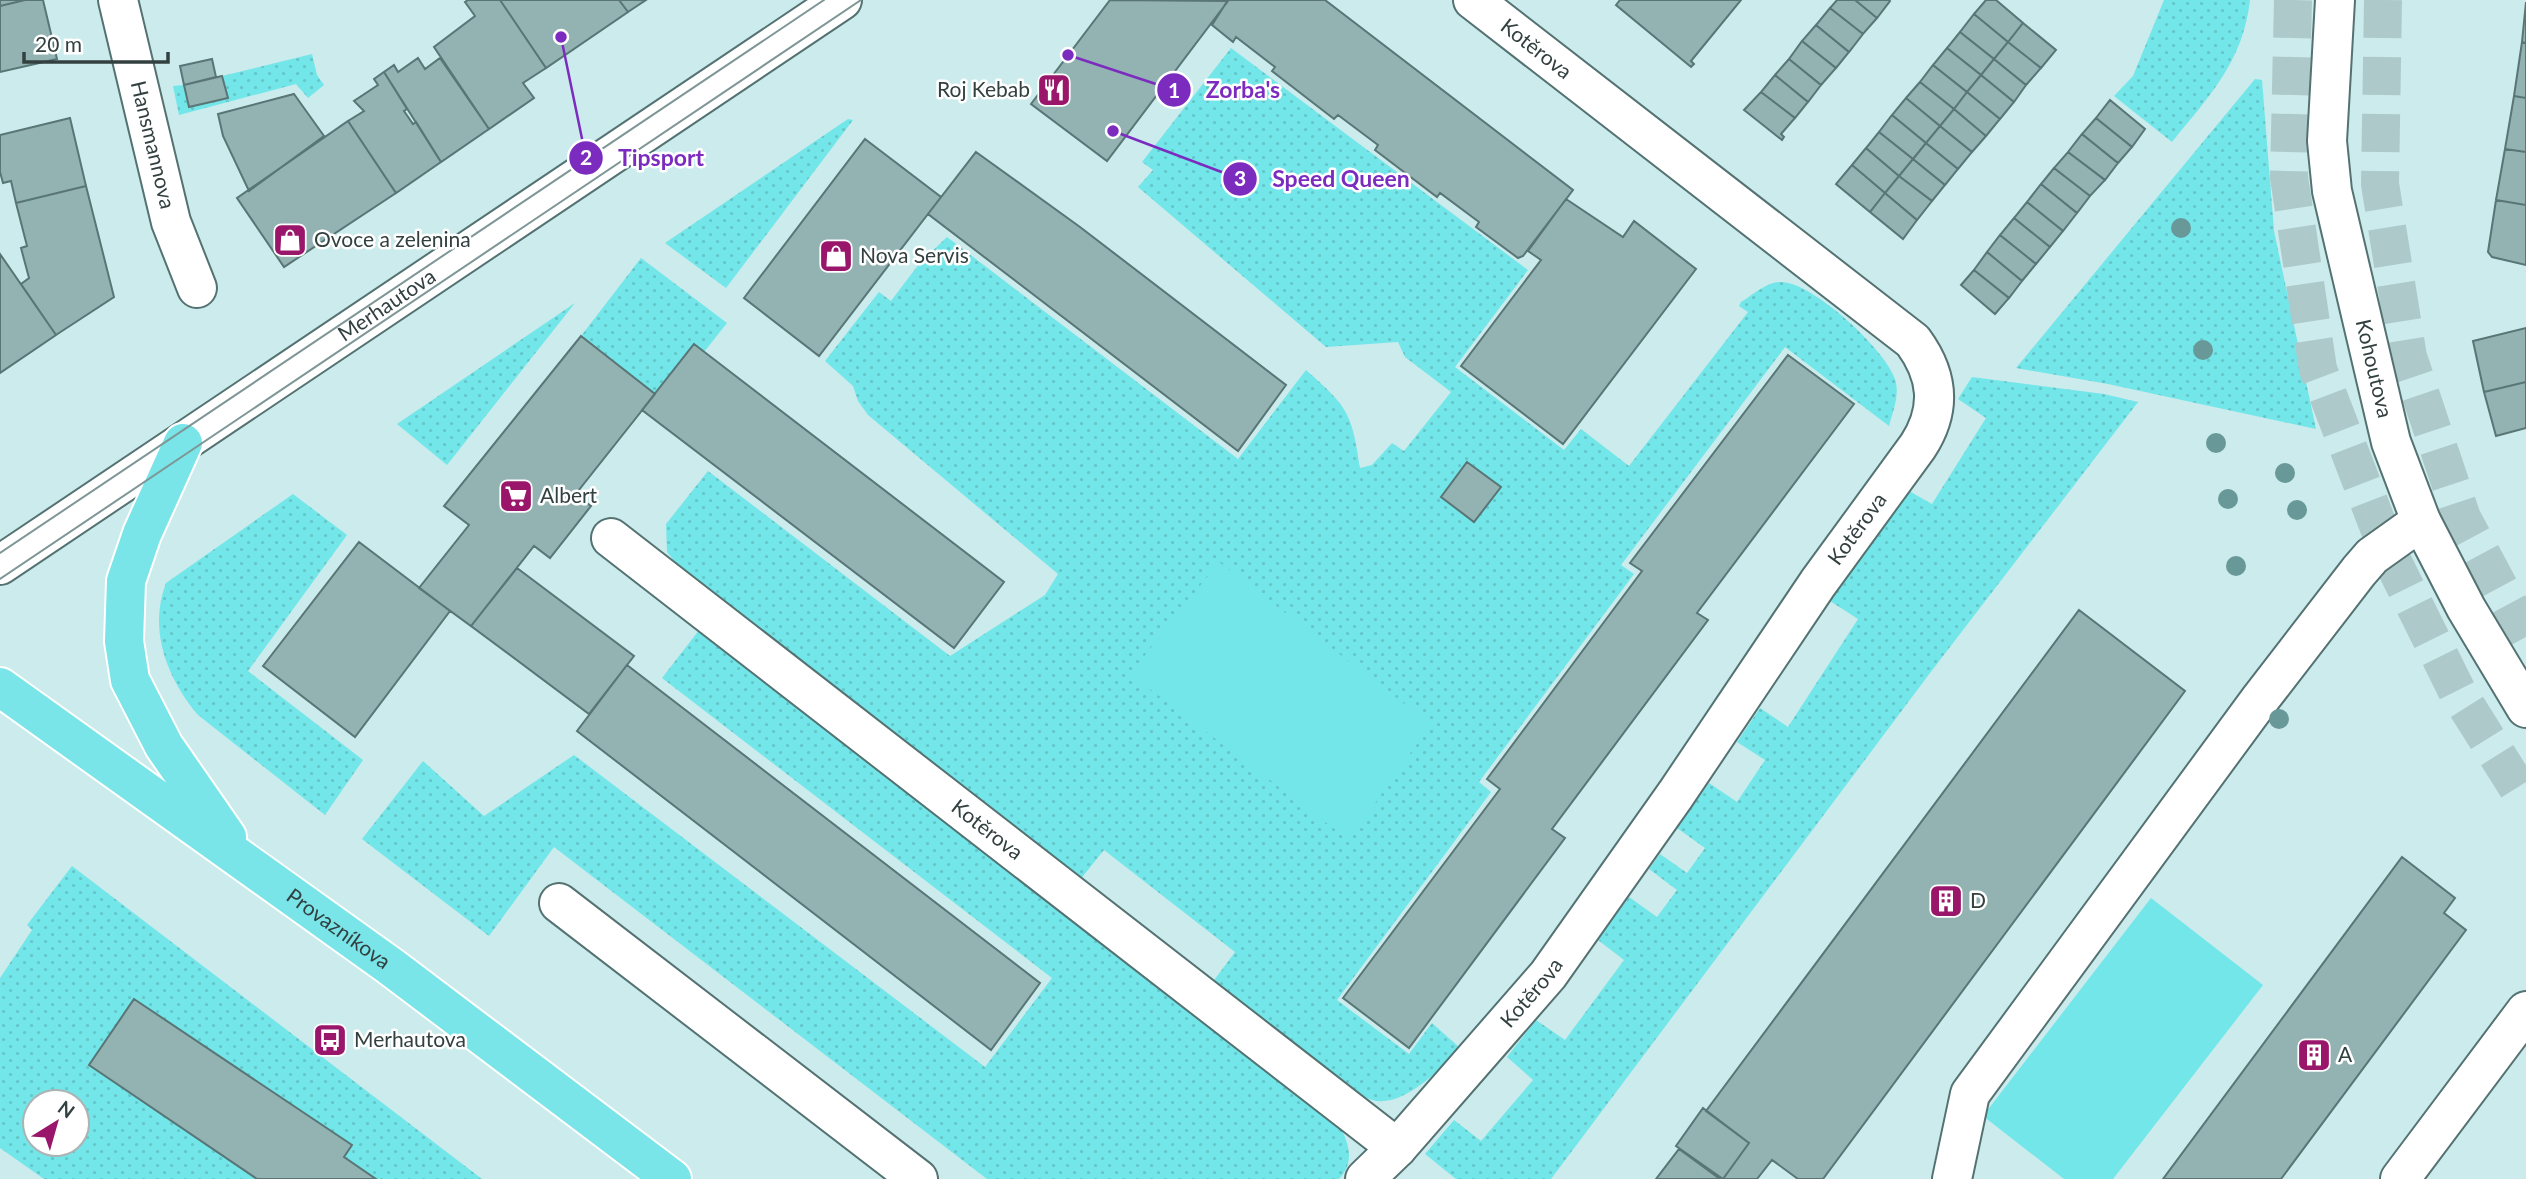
<svg xmlns="http://www.w3.org/2000/svg" width="2526" height="1179" font-family="Lato,sans-serif">
	<style>
		.grass { fill: url(#grass-dots); fill-rule: evenodd }
		.garden { fill: #73e6e9 }
		.building { fill: #93b2b2; stroke: #597576; stroke-width: 2 }
		.lines { fill: none; stroke-linecap: round; stroke-linejoin: round }
		.highway-tunnel { stroke: #adc9ca; stroke-width: 38; stroke-dasharray: 38 19; stroke-linecap: butt }
		.minor-casing { stroke: #557272; stroke-width: 42 }
		.major-casing { stroke: #fff; stroke-width: 42 }
		.minor { stroke: #fff; stroke-width: 38 }
		.major { stroke: #79e5e8; stroke-width: 38 }
		.tram { stroke: #7f9696; stroke-width: 2 }
		.tree { fill: #699899 }
		.labels { text-anchor: middle; stroke-width: 5; stroke-linejoin: round; paint-order: stroke }
		.street-label { font-size: 21px; fill: #334040; stroke: #fff }
		.poi-label { font-size: 21px; fill: #334040; stroke: #fff; text-anchor: start }
		.leader { fill: none; stroke: #7b2cbf; stroke-width: 2.5 }
		.callout-dot { fill: #7b2cbf; stroke: #fff; stroke-width: 2.5 }
		.mark-label { font-size: 21px; text-anchor: middle; font-weight: bold; fill: #fff }
		.callout-label { font-size: 23px; text-anchor: middle; font-weight: bold; fill: #7b2cbf; stroke: #fff; stroke-width: 5; stroke-linejoin: round; paint-order: stroke }
	</style>
	<defs>
		<pattern id="grass-dots" width="8" height="8" patternUnits="userSpaceOnUse" patternTransform="scale(1.75)"><rect width="8" height="8" fill="#73e6e9"/><path d="M2 2h.1M6 6h.1" fill="none" stroke="#64c6c9" stroke-width="1.8" stroke-linecap="round"/></pattern>
	</defs>
	<rect width="100%" height="100%" fill="#cbebec"/>
	<path class="grass" d="M2164 0H2250C2243 62 2209 96 2172 142L2114 96 2133 76Z
		M1231 48 1528 270 1455 367 1564 450 1581 429 1629 466 1748 312 1739 306 1741 302C1753 295 1765 283 1779 282 1810 279 1886 350 1895 379 1900 395 1893 411 1889 426L1785 347 1621 565 1634 574 1479 782 1491 792 1337 1000 1409 1054 1432 1023 1460 1048C1442 1068 1402 1109 1372 1100 1365 1098 1358 1093 1352 1090L1212 983 1235 952 1104 850 1079 881 691 582 667 552 666 524 708 471 950 656 1045 595 1058 574 868 415 858 401 853 386 825 361 879 292 891 301 919 264 947 237 1238 459 1306 370C1348 407 1352 413 1360 468L1372 465 1392 443 1404 451 1451 392 1405 357 1398 342 1326 347 1138 187 1153 170 1142 162Z
		M312 54 317 75 324 85 308 98 296 84 179 115 173 86 184 85 189 107 228 98 222 76Z
		M2255 79 2262 80 2274 231 2316 429 2108 384 2016 368Z
		M848 119 853 120 726 288 665 243Z
		M641 258 727 323 704 352 655 394 581 336Z
		M575 303 447 465 397 424Z
		M1972 377 2104 394 2138 402 1930 673 1551 1179H1456L1425 1154 1454 1120 1481 1141 1533 1080 1507 1057 1536 1020 1565 1040 1624 960 1598 940 1629 897 1657 917 1677 890 1649 869 1660 854 1687 873 1705 848 1677 828 1709 783 1737 802 1765 760 1737 742 1760 708 1788 727 1858 619 1830 601 1902 487 1932 504 1986 418 1958 399Z
		M293 494 347 535 248 671 363 760 325 815 198 715C167 678 148 630 166 583Z
		M703 625 1328 1108C1342 1129 1361 1156 1339 1179H987L554 847 489 936 362 839 423 761 484 816 574 755 985 1067 1052 978 662 678Z
		M72 866 482 1179H44L0 1148V978L32 930 27 925ZM35 1102H77V1144H35Z"/>
	<path class="garden" d="M1219 562 1431 724 1349 840 1130 674Z
		M2151 898 2263 985 2113 1179H2064L1983 1116Z"/>
	<path class="building" d="M0 0H25L0 6Z
		M25 0H43L57 59 0 72V6Z
		M468 0H500L546 68 523 83 534 98 489 129 434 47 475 16 465 2Z
		M500 0H619L628 12 546 68Z
		M619 0H646L628 12Z
		M1110 0 1228 1 1107 161 1031 104Z
		M1325 0 1573 190 1523 256 1518 258 1476 227 1479 222 1440 193 1437 197 1375 150 1378 145 1338 115 1334 119 1272 71 1275 67 1236 37 1233 42 1212 25 1228 0Z
		M1620 0H1741L1691 61 1694 64 1691 67 1616 5Z
		M1837 0H1855L1877 18 1863 34 1830 8Z
		M1855 0H1889L1890 1 1877 18Z
		M1986 0H1996L2023 23 2008 42 1974 14Z
		M2526 2V43L2522 42Z
		M1830 8 1863 34 1849 52 1816 25Z
		M1974 14 2008 42 1994 59 1960 32Z
		M2023 23 2056 50 2041 68 2008 42Z
		M1816 25 1849 52 1836 68 1802 41Z
		M1960 32 1994 59 1981 75 1947 48Z
		M1802 41 1836 68 1821 85 1789 59Z
		M2008 42 2041 68 2026 85 1994 59Z
		M2522 42 2526 43V98L2514 96Z
		M1947 48 1981 75 1967 92 1933 65Z
		M418 58 425 69 440 58 489 129 441 162 384 72 394 65 398 72Z
		M212 59 216 77 184 85 180 66Z
		M1789 59 1821 85 1808 102 1775 75Z
		M1994 59 2026 85 2014 102 1981 75Z
		M1933 65 1967 92 1954 109 1920 82Z
		M384 72 407 109 404 111 413 124 416 122 441 162 396 193 348 121 364 111 354 101 378 85 374 79Z
		M1775 75 1808 102 1795 118 1761 92Z
		M1981 75 2014 102 2000 119 1967 92Z
		M222 76 228 98 189 107 184 85Z
		M1920 82 1954 109 1940 126 1906 98Z
		M1761 92 1795 118 1781 134 1784 137 1782 140 1744 110Z
		M1967 92 2000 119 1986 136 1954 109Z
		M294 94 324 136 249 191 223 136 218 114Z
		M2514 96 2526 98V152L2505 149Z
		M1906 98 1940 126 1926 143 1892 115Z
		M2110 100 2145 129 2132 147 2096 118Z
		M1954 109 1986 136 1972 152 1940 126Z
		M1892 115 1926 143 1913 159 1879 132Z
		M70 118 86 186 16 203 11 181 3 183 0 172V135Z
		M2096 118 2132 147 2118 163 2082 134Z
		M348 121 396 193 284 267 237 198Z
		M1940 126 1972 152 1958 169 1926 143Z
		M1879 132 1913 159 1899 176 1866 148Z
		M2082 134 2118 163 2105 180 2068 152Z
		M865 139 941 197 819 356 744 298Z
		M1926 143 1958 169 1945 185 1913 159Z
		M1866 148 1899 176 1885 193 1852 165Z
		M2505 149 2526 152V205L2496 200Z
		M976 152 1080 227 1286 385 1238 451 928 214Z
		M2068 152 2105 180 2090 196 2054 168Z
		M1913 159 1945 185 1932 201 1899 176Z
		M1852 165 1885 193 1870 212 1836 184Z
		M2054 168 2090 196 2077 213 2041 184Z
		M1899 176 1932 201 1917 220 1885 193Z
		M2041 184 2077 213 2063 231 2027 202Z
		M86 186 114 297 56 335 21 284 29 278 21 248 27 246 16 203Z
		M1885 193 1917 220 1903 239 1870 212Z
		M1566 199 1623 237 1634 221 1696 269 1563 444 1461 366 1541 260 1528 251Z
		M2496 200 2526 205V265L2492 257 2488 252Z
		M2027 202 2063 231 2050 247 2014 218Z
		M2014 218 2050 247 2036 264 2000 235Z
		M2000 235 2036 264 2022 281 1987 252Z
		M1987 252 2022 281 2009 298 1974 270Z
		M0 254 56 335 0 373Z
		M1974 270 2009 298 1995 314 1961 285Z
		M2526 328V382L2484 392 2473 341Z
		M581 336 655 394 575 495 591 506 550 558 534 546 471 626 419 588 469 525 444 506Z
		M694 344 1004 582 954 648 642 410Z
		M1788 355 1854 404 1697 613 1708 620 1552 829 1565 838 1409 1048 1343 998 1500 789 1487 779 1642 571 1630 563Z
		M2526 382V428L2496 436 2484 392Z
		M1467 462 1501 487 1474 522 1441 497Z
		M359 542 450 611 355 737 263 666Z
		M517 568 634 656 589 714 471 626Z
		M2079 610 2185 691 1823 1179H1798L1772 1160 1757 1179H1723L1749 1143 1706 1111Z
		M627 665 1040 983 991 1050 577 731Z
		M2402 857 2455 898 2444 913 2466 930 2281 1179H2163Z
		M134 999 352 1145 344 1157 376 1179H257L89 1065Z
		M1703 1108 1749 1143 1723 1179 1676 1146Z
		M1679 1149 1720 1179H1656Z"/>
	<g class="lines">
		<path class="highway-tunnel" d="M2293 0 2289 177 2318 369 2389 554 2457 691 2526 801
			M2383 0 2380 184 2408 357 2462 518 2526 637"/>
		<g class="minor-casing">
			<g id="minor">
				<path id="s1" d="M118 0 171 222 197 288"/>
				<path id="s2" d="M2335 0 2327 141 2332 191 2391 442 2421 521 2466 608 2526 708"/>
				<path id="s3" d="M611 538 1397 1148"/>
				<path id="s4" d="M0 565 842 0"/>
				<path d="M559 903 918 1179"/>
				<path id="s5" d="M1365 1179 1397 1148 1548 975 1676 794 1818 583 1918 446C1942 409 1938 375 1913 341L1473 0"/>
				<path d="M1952 1179 1970 1094 2261 698 2359 571 2372 556 2421 521"/>
				<path d="M2400 1179 2526 1011"/>
			</g>
		</g>
		<g class="major-casing">
			<g id="major">
				<path d="M183 443 142 534 126 581 124 641 130 680 164 746 227 837"/>
				<path id="s6" d="M0 687 390 966 672 1179"/>
			</g>
		</g>
		<use href="#minor" class="minor"/>
		<use href="#major" class="major"/>
		<path class="tram" d="M0 553 824 0
			M0 579 861 0"/>
	</g>
	<g class="tree">
		<circle cx="2181" cy="228" r="10"/>
		<circle cx="2203" cy="350" r="10"/>
		<circle cx="2216" cy="443" r="10"/>
		<circle cx="2285" cy="473" r="10"/>
		<circle cx="2228" cy="499" r="10"/>
		<circle cx="2297" cy="510" r="10"/>
		<circle cx="2236" cy="566" r="10"/>
		<circle cx="2279" cy="719" r="10"/>
	</g>
	<defs>
		<g id="restaurant-square" transform="scale(1.75)"><rect x="-9" y="-9" width="18" height="18" rx="4" fill="#99166a" stroke="#fff"/><path d="M-5-6h1v4h1v-4h1v4h1v-4h1v5L-1.5 .5V6h-2V.5L-5-1ZM5-6V6H3V1.5H1.5Q1.5-4 5-6Z" fill="#fff"/></g>
		<g id="shop-square" transform="scale(1.75)"><rect x="-9" y="-9" width="18" height="18" rx="4" fill="#99166a" stroke="#fff"/><path d="M-5-2.5h2.3a2.7 3.5 0 0 1 5.4 0H5L5.5 6h-11ZM-1.5-2.5h3a1.5 2.3 0 0 0-3 0Z" fill="#fff"/></g>
		<g id="supermarket-square" transform="scale(1.75)"><rect x="-9" y="-9" width="18" height="18" rx="4" fill="#99166a" stroke="#fff"/><path d="M-6-5.5h2.5l.6 2H6L4.5 2H-2.5L-4.4-4H-6ZM-1.5 3.2a1.3 1.3 0 1 0 .1 0ZM3 3.2a1.3 1.3 0 1 0 .1 0Z" fill="#fff"/></g>
		<g id="building-square" transform="scale(1.75)"><rect x="-9" y="-9" width="18" height="18" rx="4" fill="#99166a" stroke="#fff"/><path d="M-4-6H4V6H1V3H-1V6H-4ZM-2.5-4.3h1.7v1.8h-1.7ZM.8-4.3h1.7v1.8H.8ZM-2.5-1h1.7V.8h-1.7ZM.8-1h1.7V.8H.8Z" fill="#fff"/></g>
		<g id="bus-square" transform="scale(1.75)"><rect x="-9" y="-9" width="18" height="18" rx="4" fill="#99166a" stroke="#fff"/><path d="M-5-6H5V4H4V6H2V4H-2V6H-4V4H-5ZM-3.5-4V0h7V-4ZM-3.5 1.2v1.5H-2V1.2ZM2 1.2v1.5H3.5V1.2Z" fill="#fff"/></g>
	</defs>
	<g fill-rule="evenodd">
		<use href="#restaurant-square" x="1054" y="90"/>
		<use href="#shop-square" x="290" y="240"/>
		<use href="#shop-square" x="836" y="256"/>
		<use href="#supermarket-square" x="516" y="496"/>
		<use href="#building-square" x="1946" y="901"/>
		<use href="#bus-square" x="330" y="1040"/>
		<use href="#building-square" x="2314" y="1055"/>
	</g>
	<g class="labels">
		<g class="street-label">
			<text transform="translate(1536 49) rotate(38)" y="7">Kotěrova</text>
			<text dy="7" stroke="none"><textPath href="#s1" startOffset="149">Hansmannova</textPath></text>
			<text dy="7" stroke="none"><textPath href="#s4" startOffset="466">Merhautova</textPath></text>
			<text dy="7" stroke="none"><textPath href="#s2" startOffset="374">Kohoutova</textPath></text>
			<text dy="7" stroke="none"><textPath href="#s5" startOffset="817">Kotěrova</textPath></text>
			<text dy="7" stroke="none"><textPath href="#s3" startOffset="476">Kotěrova</textPath></text>
			<text dy="7" stroke="none"><textPath href="#s6" startOffset="416">Provazníkova</textPath></text>
			<text dy="7" stroke="none"><textPath href="#s5" startOffset="250">Kotěrova</textPath></text>
		</g>
		<g class="poi-label">
			<text x="1030" y="97" text-anchor="end">Roj Kebab</text>
			<text x="314" y="247">Ovoce a zelenina</text>
			<text x="860" y="263">Nova Servis</text>
			<text x="540" y="503">Albert</text>
			<text x="1970" y="908">D</text>
			<text x="354" y="1047">Merhautova</text>
			<text x="2338" y="1062">A</text>
		</g>
	</g>
	<path class="leader" d="M1068 55L1174 90M561 37L586 158M1113 131L1240 179"/>
	<g class="callout-dot">
		<circle cx="1068" cy="55" r="7"/>
		<circle cx="561" cy="37" r="7"/>
		<circle cx="1113" cy="131" r="7"/>
		<circle cx="1174" cy="90" r="18"/>
		<circle cx="586" cy="158" r="18"/>
		<circle cx="1240" cy="179" r="18"/>
	</g>
	<g class="mark-label">
		<text x="1174" y="98">1</text>
		<text x="586" y="165">2</text>
		<text x="1240" y="186">3</text>
	</g>
	<g class="callout-label">
		<text x="1243" y="98">Zorba's</text>
		<text x="661" y="166">Tipsport</text>
		<text x="1341" y="187">Speed Queen</text>
	</g>
	<g transform="translate(56 1123) rotate(37)"><circle r="33" fill="#ffffff" stroke="#adb3b3" stroke-width="2"/>
	<path d="M0-5L12 26L0 18L-12 26Z" fill="#99166a"/>
	<text y="-10" font-size="19" font-weight="bold" text-anchor="middle" fill="#334040">N</text>
	</g>
	<path d="M24 52v10h144v-10" fill="none" stroke="#334040" stroke-width="3.5"/>
	<text x="35" y="52" font-size="21" fill="#334040" stroke="#ffffff" stroke-width="5" paint-order="stroke">20 m</text>
</svg>
